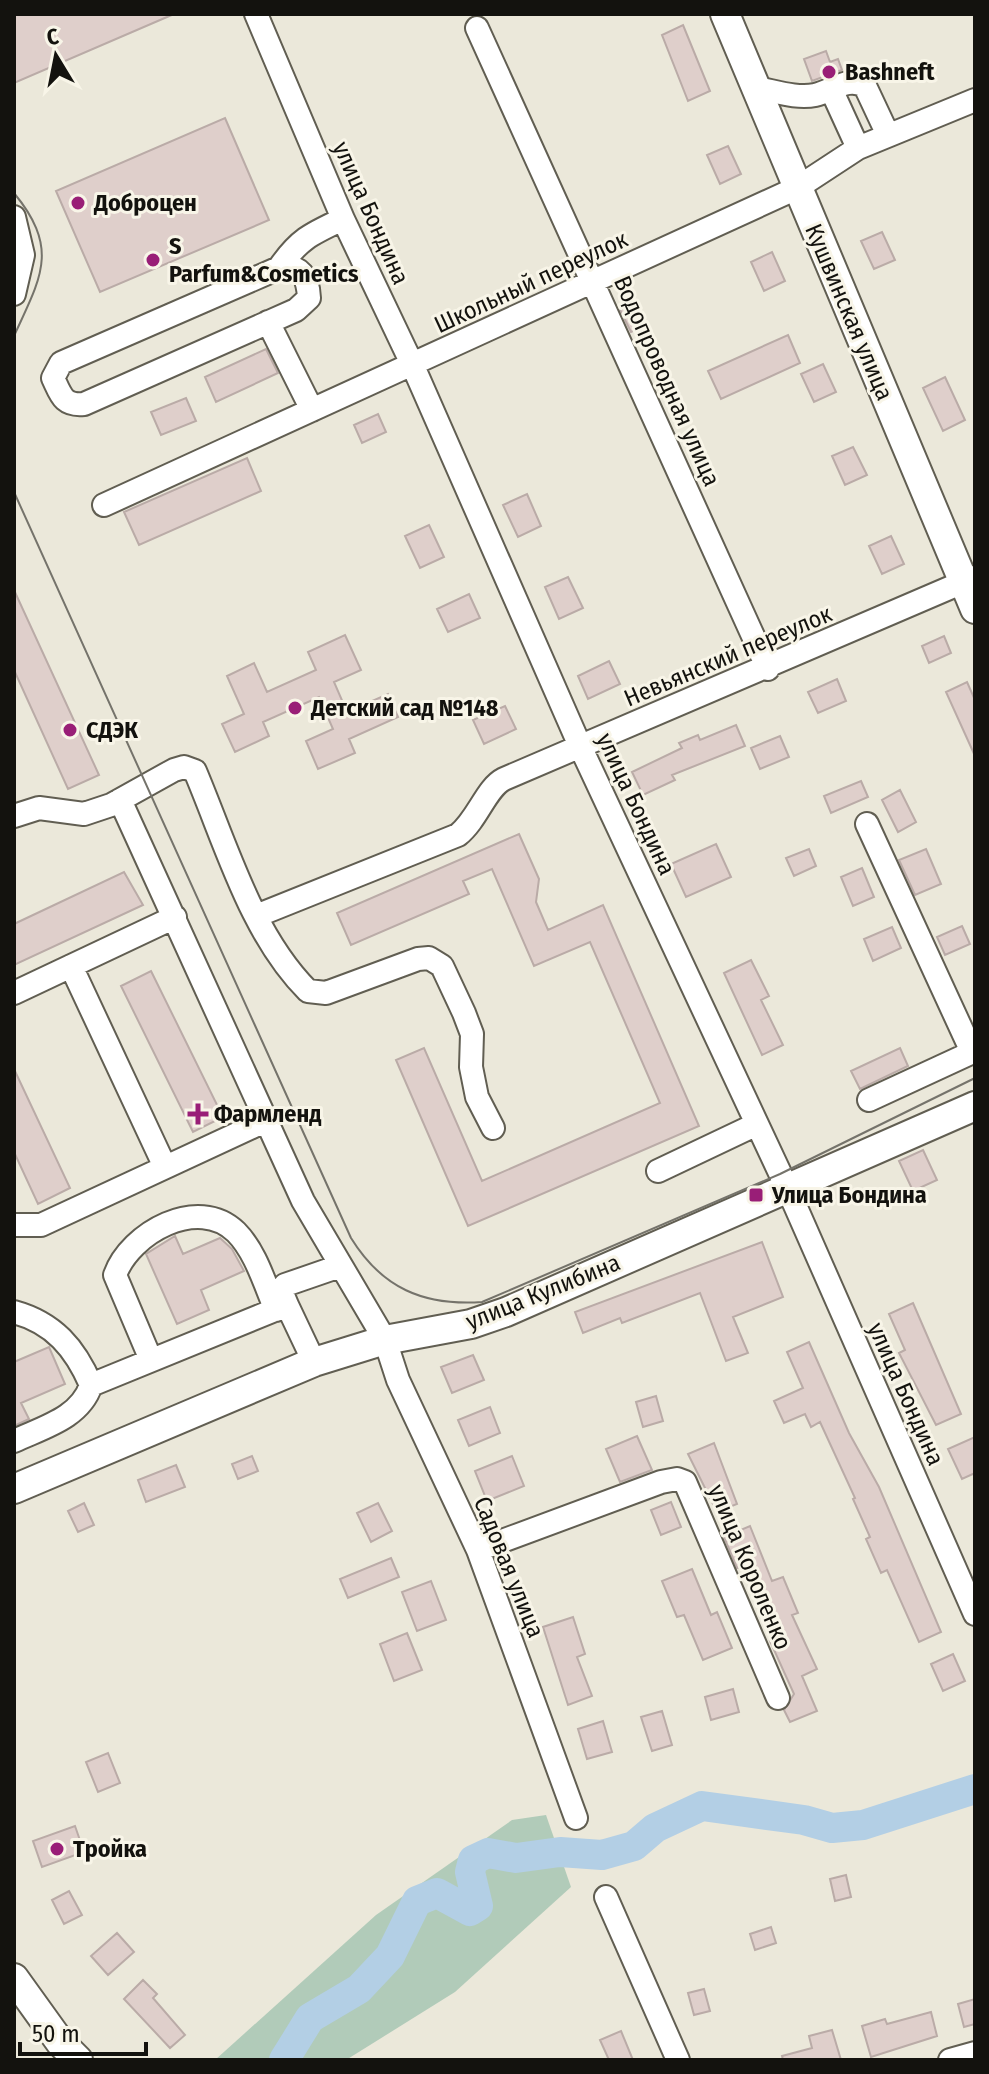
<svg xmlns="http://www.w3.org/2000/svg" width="989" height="2074" font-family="'Fira Sans Condensed',sans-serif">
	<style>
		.green { fill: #b1cbb9 }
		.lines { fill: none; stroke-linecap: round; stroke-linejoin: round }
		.river { stroke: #b3cfe5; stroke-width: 30 }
		.building { fill: #dfcfcb; stroke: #baaba7; stroke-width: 2 }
		.minor-casing { stroke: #615e52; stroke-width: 26 }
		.major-casing { stroke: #615e52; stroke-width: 32 }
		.minor { stroke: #fff; stroke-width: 22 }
		.major { stroke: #fff; stroke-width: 28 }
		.tram { stroke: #75736b; stroke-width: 2 }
		.poi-dot { fill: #991e77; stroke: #f8f5e8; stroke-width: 3 }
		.labels { text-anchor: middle; stroke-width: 6; stroke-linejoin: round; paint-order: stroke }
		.poi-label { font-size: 24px; font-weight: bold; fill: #13120e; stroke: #f8f5e8; text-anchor: start }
		.street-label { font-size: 24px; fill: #13120e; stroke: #f8f5e8 }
	</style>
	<rect width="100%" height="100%" fill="#ebe8da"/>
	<path class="green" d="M546 1815 571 1887 455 1992 346 2060H215L376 1915 512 1820Z"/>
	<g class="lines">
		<path class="river" d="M284 2060 310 2018 359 1989 390 1956 417 1901 437 1893 470 1911 478 1906 470 1872 473 1860 488 1853 516 1858 560 1852 602 1855 634 1846 655 1828 702 1806 804 1820 832 1828 863 1825 975 1789"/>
	</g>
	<path class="building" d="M14 14H174L14 83Z
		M683 25 710 91 688 101 662 35Z
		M826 51 830 62 838 59 842 70 812 81 804 59Z
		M225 118 269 220 100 292 56 191Z
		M728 146 741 174 720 184 707 155Z
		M882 232 895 260 874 269 861 241Z
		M772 252 785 281 764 291 751 262Z
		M635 303 645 326 631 332 620 310Z
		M788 335 800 363 721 399 708 371Z
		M266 349 278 373 216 402 205 377Z
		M823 364 836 392 814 402 801 374Z
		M945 377 965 420 943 431 923 388Z
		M186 398 196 421 161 435 151 412Z
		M378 414 386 432 362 443 354 425Z
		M853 447 867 475 845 485 832 456Z
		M247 458 261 491 139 545 124 512Z
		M527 494 541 526 518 537 503 505Z
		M429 525 444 557 420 568 405 536Z
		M891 536 904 564 882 574 869 546Z
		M568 577 583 608 559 619 545 587Z
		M14 590 99 775 68 789 14 670Z
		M469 594 480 618 448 632 437 609Z
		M345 635 361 670 334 682 347 712 388 694 398 717 349 739 355 753 318 769 306 741 333 729 319 697 263 722 269 736 235 752 222 724 244 714 227 676 254 663 267 692 316 670 308 652Z
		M944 636 951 653 929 663 922 646Z
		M609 661 620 684 588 699 578 676Z
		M837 679 846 701 818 713 808 692Z
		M967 682 975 700V756L946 692Z
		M505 706 516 729 484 744 473 720Z
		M736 725 745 746 672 775 675 780 643 795 632 772 682 748 679 743 698 735 700 740Z
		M780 736 789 757 760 769 751 748Z
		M861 781 868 797 831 813 824 796Z
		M900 790 916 822 898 832 882 800Z
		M519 834 539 879 536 902 548 930 603 905 699 1126 468 1226 396 1060 424 1048 482 1181 660 1103 590 942 534 966 492 869 463 881 469 894 351 945 337 913Z
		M716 844 731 877 686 897 671 864Z
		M809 849 816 866 794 876 786 858Z
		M926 849 941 884 915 895 899 860Z
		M862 868 874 897 853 906 841 877Z
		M124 872 143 905 14 965V924Z
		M962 926 970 944 945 955 937 937Z
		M892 927 901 948 873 961 864 939Z
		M751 960 769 996 761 1000 783 1045 762 1055 724 973Z
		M151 971 223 1117 193 1132 121 986Z
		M900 1048 908 1066 860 1089 851 1071Z
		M14 1069 70 1188 38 1204 14 1152Z
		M923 1150 937 1180 913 1191 899 1161Z
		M175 1236 183 1254 220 1238 232 1249 244 1271 201 1290 209 1310 177 1324 146 1254Z
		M762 1242 783 1297 733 1317 748 1353 726 1361 700 1293 622 1323 620 1318 583 1333 575 1312Z
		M913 1303 961 1414 936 1425 899 1353 905 1350 889 1314Z
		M809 1342 849 1433 879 1487 941 1632 919 1642 887 1570 881 1573 866 1539 870 1537 853 1499 855 1498 820 1422 811 1427 805 1414 784 1423 774 1401 803 1388 787 1352Z
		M49 1347 65 1384 21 1403 29 1419 14 1426V1362Z
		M473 1355 484 1380 452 1393 441 1367Z
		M656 1396 663 1421 643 1427 636 1402Z
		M490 1407 500 1433 469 1446 458 1420Z
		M637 1436 652 1470 620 1482 606 1449Z
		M975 1437V1473L962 1479 948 1449Z
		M714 1443 737 1504 717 1512 688 1454Z
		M252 1456 258 1471 238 1479 232 1464Z
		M512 1456 524 1486 487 1501 475 1471Z
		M176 1465 185 1487 146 1502 138 1480Z
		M671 1502 681 1527 661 1535 651 1510Z
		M84 1503 94 1525 78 1532 68 1511Z
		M378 1503 392 1531 371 1542 357 1513Z
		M750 1526 772 1581 783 1577 798 1613 792 1615 817 1669 802 1676 817 1711 790 1722 784 1710 794 1694 770 1641 774 1639 744 1566 737 1568 724 1537Z
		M391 1558 399 1577 348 1598 340 1579Z
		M692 1569 711 1615 717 1612 732 1648 703 1660 684 1615 677 1617 662 1581Z
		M431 1581 446 1620 417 1631 402 1592Z
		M573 1617 585 1654 577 1657 592 1696 568 1705 543 1627Z
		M407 1633 422 1670 394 1681 380 1644Z
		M953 1654 965 1681 943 1691 931 1664Z
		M733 1689 739 1712 711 1720 705 1697Z
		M662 1711 672 1745 652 1751 641 1717Z
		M603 1721 612 1752 587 1759 578 1729Z
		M108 1753 120 1783 98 1792 86 1762Z
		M75 1826 84 1852 42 1867 33 1841Z
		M846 1875 851 1897 835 1901 830 1879Z
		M69 1891 82 1915 64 1924 52 1900Z
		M771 1927 776 1943 755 1950 750 1934Z
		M117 1933 134 1952 108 1975 91 1956Z
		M143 1980 157 1994 153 1998 185 2035 170 2048 124 1999Z
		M704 1989 710 2011 694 2015 688 1993Z
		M975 1999V2024L964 2027 958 2004Z
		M931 2012 937 2036 871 2057 862 2026 885 2019 887 2024Z
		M832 2030 841 2060H783L782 2056 812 2048 809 2036Z
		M621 2031 633 2060H609L600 2040Z"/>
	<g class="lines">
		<g class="minor-casing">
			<path id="minor" d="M256 14 343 219 413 366 580 746 794 1203 975 1614
				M477 28 768 669
				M756 88C774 91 797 99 815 95 833 91 847 76 865 86L888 135
				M831 89 858 148
				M14 217 23 255 14 294
				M279 268C301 264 308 277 309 298L296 310 84 404C63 406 61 395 53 378L61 363 279 268C299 239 311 234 343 219
				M268 322 312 410
				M104 505 797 188 858 148 975 100
				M120 800 303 1201 385 1340 398 1380 478 1550 576 1818
				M14 816 39 808 84 814 111 805 174 770 184 767 195 771C226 844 251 934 308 991L326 993 418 959 429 958 442 966 464 1013 472 1034 471 1067 477 1097 493 1128
				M867 824 972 1052
				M256 916 458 835C478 819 486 788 504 779L975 577
				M71 966 165 1167
				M14 993 175 917
				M869 1100 975 1051
				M658 1171 757 1124
				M14 1225H41L265 1121
				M287 1305 314 1362
				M14 1312C54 1323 75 1348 91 1385L287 1305 282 1293 285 1285 340 1266
				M151 1360 115 1275C130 1233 198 1195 236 1232 256 1252 265 1285 276 1310
				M14 1441C44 1427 80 1418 91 1385
				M478 1550 661 1482 677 1479 685 1482 778 1698
				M606 1897 678 2060
				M950 2060 975 2053"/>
		</g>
		<g class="major-casing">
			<path id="major" d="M725 14 975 609
				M14 1489 314 1362 385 1340 471 1324 506 1312 975 1106
				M14 1978 60 2042 78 2060"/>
		</g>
		<use href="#minor" class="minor"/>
		<use href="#major" class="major"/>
		<path class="tram" d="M14 193C60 249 41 277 14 336
			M14 492 351 1238C382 1288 423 1306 482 1302L780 1174 975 1078"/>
	</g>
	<g class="poi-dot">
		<circle cx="829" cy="72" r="8"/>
		<circle cx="78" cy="203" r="8"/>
		<circle cx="153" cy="260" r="8"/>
		<circle cx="295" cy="708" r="8"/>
		<circle cx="70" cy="730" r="8"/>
		<path d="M194 1102h8v8h8v8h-8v8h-8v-8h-8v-8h8z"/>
		<rect x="748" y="1187" width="16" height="16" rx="4"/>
		<circle cx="57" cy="1849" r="8"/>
	</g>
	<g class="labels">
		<g class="poi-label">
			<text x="845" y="80">Bashneft</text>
			<text x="94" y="211">Доброцен</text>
			<text x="169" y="254">S<tspan x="169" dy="28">Parfum&amp;Cosmetics</tspan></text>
			<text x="311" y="716">Детский сад №148</text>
			<text x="86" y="738">СДЭК</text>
			<text x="214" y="1122">Фармленд</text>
			<text x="772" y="1203">Улица Бондина</text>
			<text x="73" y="1857">Тройка</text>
		</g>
		<g class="street-label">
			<text transform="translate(371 213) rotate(66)" y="8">улица Бондина</text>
			<text transform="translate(531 282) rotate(-25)" y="8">Школьный переулок</text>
			<text transform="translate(849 312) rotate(67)" y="8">Кушвинская улица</text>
			<text transform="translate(667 381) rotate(66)" y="8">Водопроводная улица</text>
			<text transform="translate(728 656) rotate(-23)" y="8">Невьянский переулок</text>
			<text transform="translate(636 804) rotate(65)" y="8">улица Бондина</text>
			<text transform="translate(543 1292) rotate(-22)" y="8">улица Кулибина</text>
			<text transform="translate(906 1394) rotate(66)" y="8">улица Бондина</text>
			<text transform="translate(509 1567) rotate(68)" y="8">Садовая улица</text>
			<text transform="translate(750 1567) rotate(67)" y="8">улица Короленко</text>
		</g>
	</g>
	<rect width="989" height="2074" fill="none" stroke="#13120e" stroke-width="32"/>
	<g transform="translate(56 56) rotate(350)" stroke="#f8f5e8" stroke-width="6" paint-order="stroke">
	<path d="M0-6L14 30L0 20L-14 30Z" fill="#13120e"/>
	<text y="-12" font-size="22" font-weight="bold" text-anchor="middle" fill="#13120e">С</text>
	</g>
	<path d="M20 2042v12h126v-12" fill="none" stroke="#13120e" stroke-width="4"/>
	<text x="32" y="2042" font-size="24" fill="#13120e" stroke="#f8f5e8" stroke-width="6" paint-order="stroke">50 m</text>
</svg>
